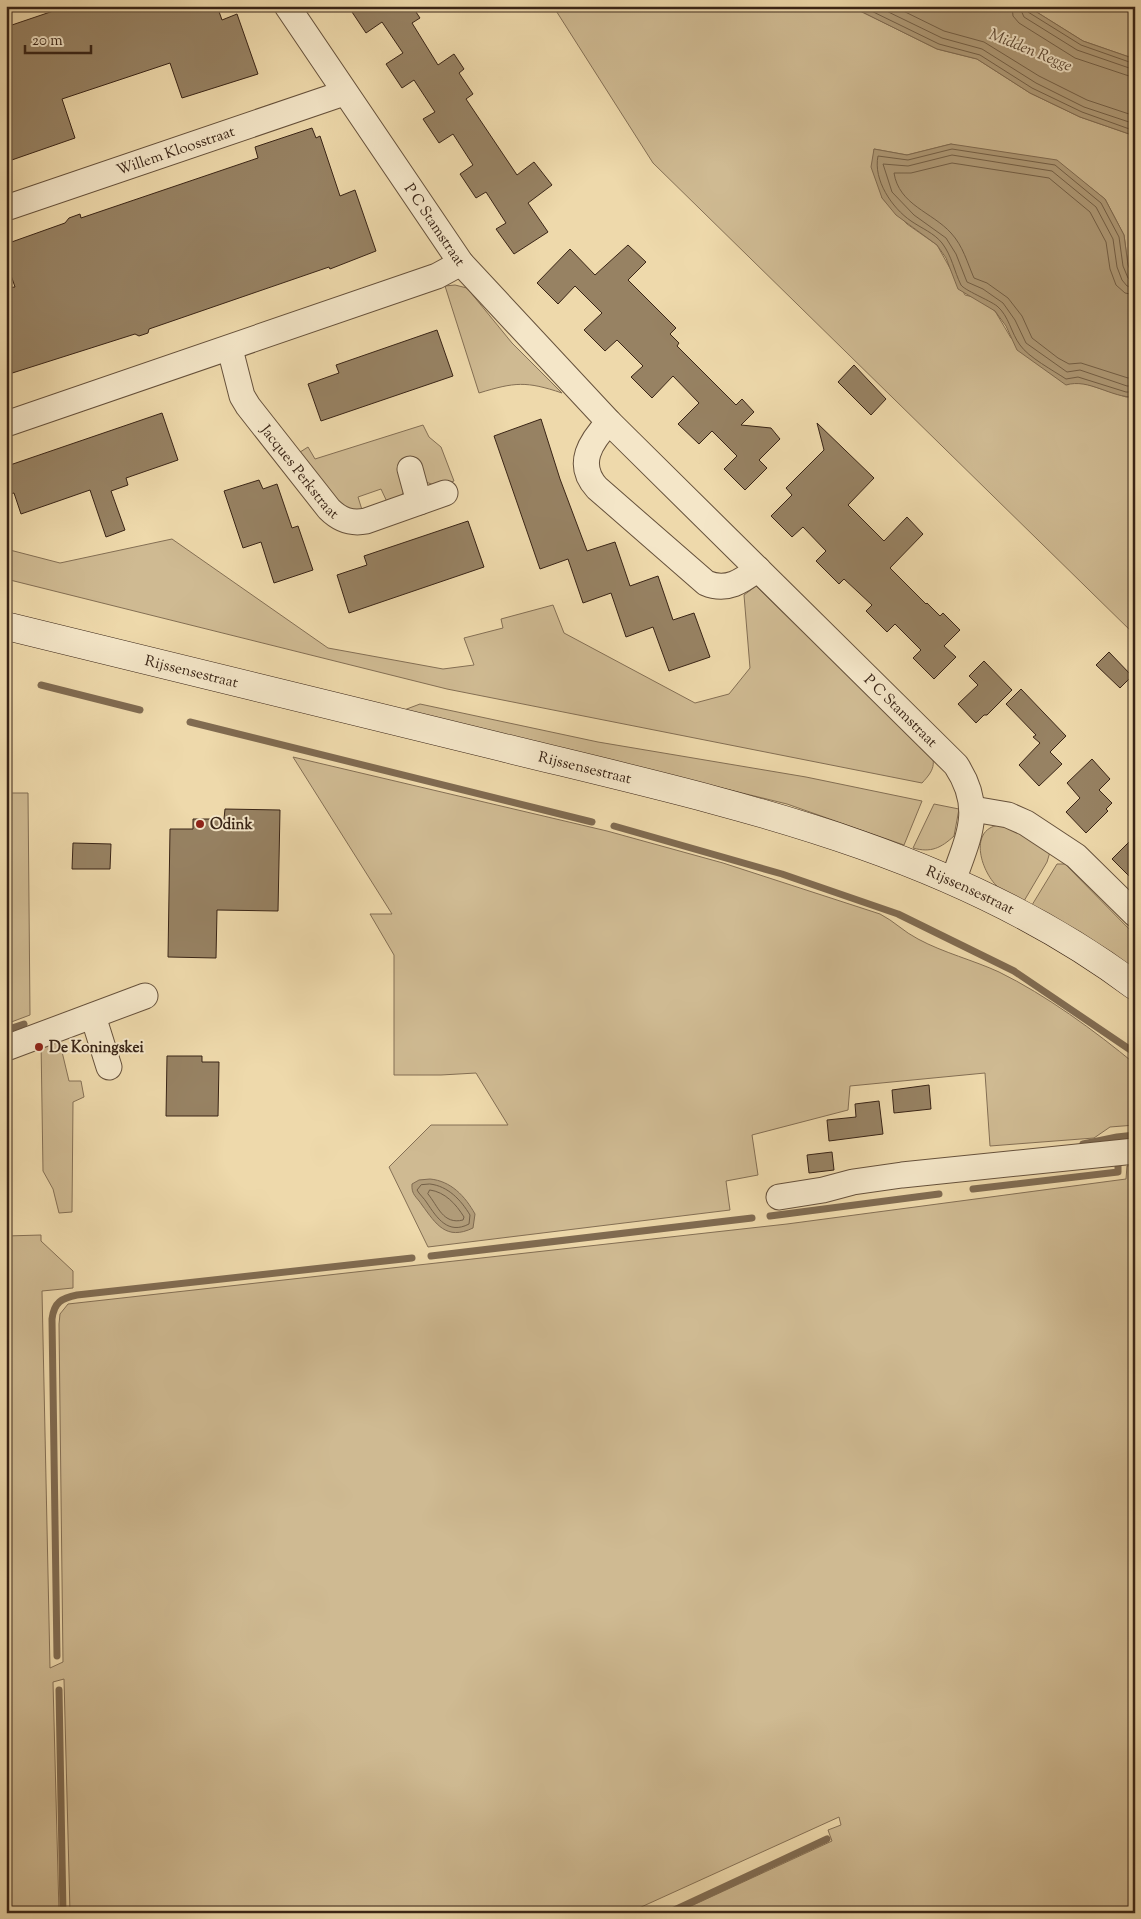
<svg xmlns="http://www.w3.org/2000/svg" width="1141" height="1919" font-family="'Sorts Mill Goudy',serif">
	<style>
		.green { fill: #cfba92; stroke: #846f54 }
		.water { fill: #b09b78; stroke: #806b51 }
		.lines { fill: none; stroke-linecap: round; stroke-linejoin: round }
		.shore { stroke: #746047; stroke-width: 1 }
		.stream { stroke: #806b51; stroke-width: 7 }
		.building { fill: #978263; stroke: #392416 }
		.minor-casing { stroke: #66513b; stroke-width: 27 }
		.secondary-casing { stroke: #392416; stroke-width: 29 }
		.minor { stroke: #f4e6c8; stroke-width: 25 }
		.secondary { stroke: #f4e6c8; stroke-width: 28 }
		.poi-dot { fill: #8f2418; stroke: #f4e6c8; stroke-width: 2 }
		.labels { text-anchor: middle; stroke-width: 4; stroke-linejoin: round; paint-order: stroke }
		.street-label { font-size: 15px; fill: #392416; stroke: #f4e6c8 }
		.poi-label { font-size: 15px; font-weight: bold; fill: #392416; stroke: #f4e6c8; text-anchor: start }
		.water-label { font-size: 16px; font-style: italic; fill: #5d4833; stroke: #f4e6c8 }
	</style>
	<rect width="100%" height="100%" fill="#eed9ab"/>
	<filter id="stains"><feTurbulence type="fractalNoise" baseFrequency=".004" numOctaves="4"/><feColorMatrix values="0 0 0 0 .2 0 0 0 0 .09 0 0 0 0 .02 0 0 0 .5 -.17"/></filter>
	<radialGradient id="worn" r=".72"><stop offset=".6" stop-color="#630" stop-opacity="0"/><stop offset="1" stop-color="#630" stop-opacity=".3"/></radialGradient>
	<path class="green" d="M553 6H850L937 49 977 59 1030 93 1080 117 1135 136V282L1128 265 1124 235 1105 199 1086 184 951 144 907 155 874 149 882 198 907 224 937 245 965 295 977 298 995 311 1011 338 1077 381 1126 397H1135V635L653 163Z
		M1027 6H1135V59L1083 41Z
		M455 285 467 288 512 343 562 393C526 381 515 382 479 393L445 286Z
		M423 425 429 437 441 447 454 481 439 487 426 482 404 491 402 495 388 504 381 489 358 497 363 513 344 511 297 454 308 447 315 459Z
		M172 539 328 648 443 669 474 665 464 638 503 628 501 619 553 605 564 633 695 703 729 694 750 668 744 595 756 586 804 633 931 747C935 765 935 769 922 783L447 689 6 579V549L60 563Z
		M420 704 598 742 806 777 922 801 904 845 787 804 404 710Z
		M293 757 607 831 723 863 880 914C894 921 904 932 918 939 944 953 973 960 999 972 1046 995 1095 1031 1135 1064V1125L1110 1127 1094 1138 990 1146 985 1073 850 1086 848 1110 752 1135 758 1175 726 1181 730 1210 428 1247 389 1167 431 1125H508L476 1073 441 1075H394V955L370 914H392Z
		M6 793H28L30 1015 6 1024Z
		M934 804 959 809 954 836C941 848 931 853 913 848Z
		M999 825 1013 829 1050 852 1047 862 1024 901C1016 897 1006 894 999 888 982 874 967 830 999 825Z
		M1057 864H1065L1135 935V971L1032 905Z
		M58 1035 69 1081H81L84 1097 73 1102 72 1212 59 1213 53 1189 43 1171 41 1041Z
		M1135 1165V1913H676L832 1841 828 1830 841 1825 839 1817 628 1913H70L64 1679 53 1682 59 1913H6V1236L41 1235V1241L73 1271V1288L42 1291 50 1668 63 1662 59 1324 60 1314 68 1304 787 1224 1126 1179 1127 1166Z"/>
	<path class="water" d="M850 6H1027L1083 41 1135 59V136L1080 117 1030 93 977 59 937 49Z
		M951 144 1057 160 1105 199 1124 235 1128 265 1135 282V397C1111 398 1089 378 1066 385L1017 350 1006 326 995 311 958 289 946 258 937 245 896 215 882 198 871 167 874 149 907 155Z
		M430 1179C451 1181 465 1196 475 1214L473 1228C446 1241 436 1224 422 1205 417 1197 411 1195 412 1184L419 1180Z"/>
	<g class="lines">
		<path class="shore" d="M861 6 939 44 980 55 1032 88 1082 112 1135 131
			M876 6 942 38 982 49 1036 83 1084 107 1135 124
			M893 6 944 31 984 42 1039 76 1087 100 1135 116
			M1012 6 1013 16 1019 23 1075 58 1135 78
			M1019 6 1024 17 1077 50 1135 70
			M1026 6 1028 12 1081 45 1135 64
			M1135 281 1128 278 1123 266 1119 237 1101 203 1055 165 952 149 908 160 878 156C873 180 892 208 911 221 921 228 934 233 942 243 952 256 954 271 961 285 964 290 989 300 997 306 1009 316 1011 333 1020 345 1028 357 1054 371 1066 379L1078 377 1126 392H1135
			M1135 288 1127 286 1122 280 1117 267 1113 239 1096 207 1052 171 952 155 908 166 883 164 892 192 914 215 946 238 956 254 967 282 983 289 1003 303 1015 320 1026 343 1067 372 1080 370 1127 386H1135
			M1135 295 1125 293 1116 285 1110 269 1106 242 1090 212 1049 178 952 163 911 173H894C899 205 932 212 951 233 963 246 967 262 974 278L987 283 1008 298 1022 316 1032 338 1058 358 1069 364 1081 363 1128 378H1135
			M430 1184C448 1186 461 1200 470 1215L469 1224C448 1235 437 1218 427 1203 424 1198 419 1194 417 1190L421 1185Z
			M430 1190C445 1192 456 1204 464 1217L463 1220C443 1225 438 1206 428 1194Z"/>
		<path class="stream" d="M41 685 140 710
			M190 722 592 822
			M614 826 782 874 898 914 1014 971 1135 1053
			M6 1030 24 1024
			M1116 1140 1117 1137 1135 1135
			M1083 1144 1117 1137
			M973 1189 1118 1172V1166
			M770 1216 939 1194
			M431 1256 752 1218
			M57 1656 52 1319C54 1302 62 1298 77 1295L412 1258
			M59 1690 63 1913
			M668 1913 827 1839"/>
	</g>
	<path class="building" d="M68 6H217L222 20 237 14 258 74 182 98 170 63 62 99 75 138 6 162V27Z
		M348 6H412L420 18 412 23 438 65 454 54 464 69 459 73 473 94 466 99 517 175 534 162 552 185 528 203 548 232 514 254 496 229 506 223 486 192 476 198 460 174 473 165 453 134 439 143 423 119 435 112 414 80 402 88 386 64 403 53 382 22 366 33Z
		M312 128 316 138 320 136 340 196 355 190 376 251 330 269 329 267 149 329 148 333 139 336 135 334 6 375V288L15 287 6 261V244L65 223 69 218 80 214 81 218 258 158 255 147Z
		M628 245 646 262 628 280 676 328 670 334 679 343 677 346 736 405 742 399 754 412 741 425 771 428 780 439 759 460 767 468 745 490 724 469 737 456 712 431 699 444 678 424 699 403 673 376 652 398 631 377 643 366 617 340 605 351 584 330 602 313 575 286 558 304 537 283 570 249 595 275Z
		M437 330 453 376 321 421 308 384 339 373 336 365Z
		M854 365 886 399 871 415 838 382Z
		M162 413 178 460 126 478 128 485 111 491 125 530 106 537 90 490 21 514 14 493 6 495V470L12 468 10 465Z
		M541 419 560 479 587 551 615 542 630 586 658 576 673 620 694 613 710 657 669 671 653 627 626 637 611 593 583 603 568 559 540 569 494 436Z
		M817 423 874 478 848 505 884 541 907 517 923 534 890 568 926 604 927 603 940 616 943 613 960 630 944 646 956 657 934 679 913 658 921 650 895 624 887 632 866 611 872 605 844 579 839 584 816 561 826 551 803 527 792 537 771 516 792 495 786 488 824 450Z
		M259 480 263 489 277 484 292 528 298 526 313 570 274 583 261 542 243 548 224 491Z
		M468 521 484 567 349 613 337 575 367 565 364 556Z
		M1109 652 1132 676 1120 688 1096 665Z
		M984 661 1012 690 987 715H984L976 723 958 704 978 685 969 676Z
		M1021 689 1066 736 1050 752 1062 764 1039 786 1019 765 1040 743 1033 737 1036 735 1006 704Z
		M1092 759 1110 779 1099 790 1112 803 1106 809 1108 811 1086 833 1066 812 1080 798 1067 783Z
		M225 809 280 810 278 911 217 910 216 958 168 957 170 829H193V819H224Z
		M1135 836V882L1112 859Z
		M73 843 111 844 110 869H72Z
		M167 1056H202V1062H219L218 1116H166Z
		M929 1085 931 1109 894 1113 892 1090Z
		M879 1101 883 1134 829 1141 827 1120 856 1117 855 1104Z
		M832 1152 834 1170 809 1173 807 1155Z"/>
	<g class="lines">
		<g class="minor-casing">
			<g id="minor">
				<path id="s1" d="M287 6 461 263 609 422 956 765C985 809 968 837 953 881"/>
				<path id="s2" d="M6 208 344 93"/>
				<path id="s3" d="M230 349 242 396 248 406 329 509C340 520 351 524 366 521L445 493"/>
				<path d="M609 422C591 441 575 464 597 488L706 583C727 592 742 581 758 569"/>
				<path d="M6 424 437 276 461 263"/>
				<path d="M410 469 419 502"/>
				<path d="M973 809 1008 815 1026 823 1076 856 1135 914"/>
				<path d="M93 1016 109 1067"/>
				<path d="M6 1048 145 996"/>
				<path d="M779 1197 823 1190 853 1182 902 1175 1135 1151"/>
			</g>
		</g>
		<g class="secondary-casing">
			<g id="secondary">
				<path id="s4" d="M6 626C171 666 336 707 501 747 720 801 950 847 1135 986"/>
			</g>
		</g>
		<use href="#minor" class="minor"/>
		<use href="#secondary" class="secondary"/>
	</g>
	<g class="poi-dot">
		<circle cx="200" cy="824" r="5"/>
		<circle cx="39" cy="1047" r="5"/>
	</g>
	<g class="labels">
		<g class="street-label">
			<text dy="5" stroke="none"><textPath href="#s2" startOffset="179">Willem Kloosstraat</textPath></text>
			<text dy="5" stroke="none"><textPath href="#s1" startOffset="264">P C Stamstraat</textPath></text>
			<text dy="5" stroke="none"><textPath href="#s3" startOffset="144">Jacques Perkstraat</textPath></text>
			<text dy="5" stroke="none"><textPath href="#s4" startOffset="191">Rijssensestraat</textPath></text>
			<text dy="5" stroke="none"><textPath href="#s1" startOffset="938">P C Stamstraat</textPath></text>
			<text dy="5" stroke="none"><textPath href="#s4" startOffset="596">Rijssensestraat</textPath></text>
			<text dy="5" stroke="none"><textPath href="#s4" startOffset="1001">Rijssensestraat</textPath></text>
		</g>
		<g class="poi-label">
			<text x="210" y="829">Odink</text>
			<text x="49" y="1052">De Koningskei</text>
		</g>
		<g class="water-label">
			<text transform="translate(1031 49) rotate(22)" y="6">Midden Regge</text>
		</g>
	</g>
	<rect width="1141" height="1919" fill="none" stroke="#eed9ab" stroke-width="25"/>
	<rect x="8" y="8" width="1126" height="1904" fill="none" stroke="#392416" stroke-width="2.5"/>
	<rect x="12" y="12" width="1116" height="1894" fill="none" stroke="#392416"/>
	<path d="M25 45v8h66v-8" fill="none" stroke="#392416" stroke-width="2.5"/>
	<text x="32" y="45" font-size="15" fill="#392416" stroke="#f4e6c8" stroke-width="4" paint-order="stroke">20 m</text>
	<rect width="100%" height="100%" filter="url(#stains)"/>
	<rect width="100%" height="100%" fill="url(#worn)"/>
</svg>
